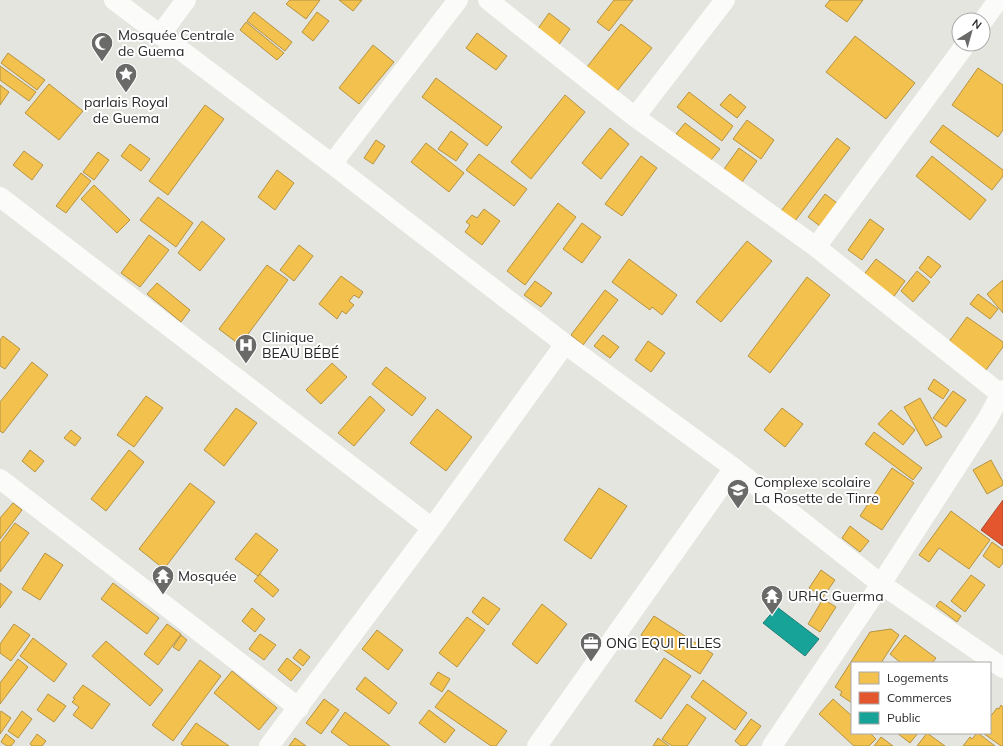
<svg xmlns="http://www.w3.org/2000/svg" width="1003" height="746" font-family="Mulish,sans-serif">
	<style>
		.homes { fill: #f2c14e; stroke: #b59343 }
		.shops { fill: #e4572e; stroke: #ac492c }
		.public { fill: #17a398; stroke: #1c7e76 }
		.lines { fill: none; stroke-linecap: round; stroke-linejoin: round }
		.minor { stroke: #fbfbfa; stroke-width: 20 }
		.labels { text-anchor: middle; stroke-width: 4; stroke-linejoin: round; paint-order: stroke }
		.poi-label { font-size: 14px; fill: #282828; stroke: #fff; text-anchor: start }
	</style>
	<rect width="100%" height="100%" fill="#e4e5de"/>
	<path class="homes" d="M290 0H320L306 19 286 4Z
		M339 0H362L353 11Z
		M614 0H633L609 31 597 22Z
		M830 0H863L847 22 825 6Z
		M254 12 292 42 285 51 247 21Z
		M317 12 329 21 313 41 302 32Z
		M549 13 570 29 558 46 537 30Z
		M246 22 284 53 277 60 240 30Z
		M621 24 652 48 617 91 587 67Z
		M477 33 507 56 496 70 466 48Z
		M855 36 915 83 886 119 826 72Z
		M373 45 394 62 359 104 339 88Z
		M8 53 45 80 37 90 1 63Z
		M0 66 36 92 29 101 0 80Z
		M978 68 1003 85V130L998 137 952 105Z
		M436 78 502 127 487 146 422 97Z
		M49 84 83 111 59 140 25 113Z
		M0 85 9 92 0 105Z
		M689 92 733 126 722 141 677 107Z
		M730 94 746 107 737 118 720 105Z
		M565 95 585 112 531 179 511 162Z
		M205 105 224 119 168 195 149 181Z
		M747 120 774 140 761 159 733 139Z
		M685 123 720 149 711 160 676 134Z
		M943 125 1003 170V176L992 190 930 142Z
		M610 128 629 144 601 179 582 163Z
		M451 131 468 144 456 161 438 149Z
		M837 138 850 148 795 221 781 211Z
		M376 140 385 146 373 164 364 158Z
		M426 143 464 173 449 192 411 162Z
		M130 144 150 159 141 171 121 156Z
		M739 148 757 161 742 182 724 169Z
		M24 151 43 165 32 180 13 165Z
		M98 152 109 160 94 180 83 172Z
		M479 154 527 189 514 206 466 170Z
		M641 156 657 168 622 216 605 204Z
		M932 156 986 200 970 220 916 176Z
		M277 170 294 183 275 210 258 197Z
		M81 173 91 181 66 213 56 206Z
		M94 185 130 220 117 233 81 199Z
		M825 194 837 203 820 226 808 217Z
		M158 197 193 223 176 247 140 220Z
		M558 203 576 217 525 285 507 271Z
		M484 209 500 221 482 245 465 232 470 225 466 222 472 215 477 218Z
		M870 219 884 229 862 260 848 250Z
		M202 221 225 239 200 271 178 253Z
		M582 223 601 237 582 263 563 249Z
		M149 235 169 250 140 287 121 273Z
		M747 241 772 261 721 322 696 302Z
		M299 245 313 256 294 281 280 270Z
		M928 256 941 266 931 278 919 268Z
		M629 259 677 295 662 315 652 307 650 310 612 282Z
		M876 259 905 281 892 299 862 277Z
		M267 265 288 280 240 345 219 329Z
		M917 271 930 282 913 302 901 291Z
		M341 276 363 292 359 298 354 295 349 301 354 305 346 314 342 311 337 319 319 304Z
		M807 277 830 295 770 373 748 356Z
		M1003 280V313L987 294Z
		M535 281 552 293 541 307 524 295Z
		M157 283 190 310 181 322 147 294Z
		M605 290 618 300 583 345 571 335Z
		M978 294 998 309 990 319 970 304Z
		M967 317 1003 342V347L986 370 948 343Z
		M603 335 619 347 610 358 594 346Z
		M3 336 20 349 5 369 0 366V340Z
		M648 341 665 353 651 372 635 360Z
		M32 362 48 375 3 433 0 431V402Z
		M332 363 347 377 321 404 306 390Z
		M386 367 426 398 412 416 372 384Z
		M934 379 949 390 943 399 928 389Z
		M953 391 966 400 946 427 933 418Z
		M146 396 163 408 134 447 117 435Z
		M370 396 385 410 354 446 338 433Z
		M920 398 942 437 926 446 904 407Z
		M236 408 257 423 224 466 204 450Z
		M782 408 803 424 785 447 764 430Z
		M437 409 472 437 446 471 410 443Z
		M891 410 915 430 903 445 878 424Z
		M71 430 81 438 75 446 64 438Z
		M874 432 922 468 913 480 865 444Z
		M30 450 44 461 35 472 22 461Z
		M129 450 144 462 106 511 91 499Z
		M991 460 1003 482V485L987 494 973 470Z
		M892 468 914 483 882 530 860 516Z
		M190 483 215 502 164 569 139 549Z
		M599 488 627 506 591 559 564 540Z
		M13 503 22 510 0 539V518Z
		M951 511 990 540 969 569 939 548 929 562 919 555Z
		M15 523 29 533 0 572V543Z
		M850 526 869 541 860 552 842 538Z
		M256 533 278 550 258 576 235 559Z
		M992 542 1003 550V563L999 568 983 556Z
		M45 553 63 565 40 600 22 589Z
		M821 570 835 580 823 597 809 588Z
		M260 574 279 590 273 597 254 581Z
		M971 575 985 585 965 612 951 601Z
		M0 583 12 592 0 608Z
		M113 583 159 618 147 634 101 599Z
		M483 597 500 609 488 625 472 612Z
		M823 599 836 607 820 632 808 624Z
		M940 601 961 616 957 622 936 606Z
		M542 604 567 624 537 664 512 644Z
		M252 608 265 619 255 632 242 621Z
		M654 616 713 654 700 674 641 635Z
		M467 617 485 630 457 667 439 653Z
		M14 624 30 635 11 661 0 653V644Z
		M167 624 181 634 158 665 144 654Z
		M891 629 899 635 881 663H852V703L840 695 842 692 835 687 870 632Z
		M377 630 403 650 388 670 362 649Z
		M260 634 276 645 264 660 249 649Z
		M181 635 187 640 179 651 173 647Z
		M905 635 936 658 932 663H901L890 654Z
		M33 638 67 664 54 682 20 656Z
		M106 641 163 690 150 706 92 656Z
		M300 649 310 657 303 666 293 658Z
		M287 658 301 669 291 681 278 670Z
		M664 658 691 676 661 719 635 701Z
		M18 659 28 667 0 704V683Z
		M200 660 221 676 173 741 152 725Z
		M232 671 277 708 259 730 214 693Z
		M438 672 450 679 442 692 430 684Z
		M365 677 397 703 389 714 356 689Z
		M703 680 747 713 735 730 691 697Z
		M83 685 110 704 92 729 73 715 79 707 72 702 75 699 73 698Z
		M448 690 507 731 496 746H491L435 707Z
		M48 694 66 706 54 722 37 710Z
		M324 699 339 710 321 734 306 723Z
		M833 699 852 716V733H870L876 739 869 746H854L819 714Z
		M687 704 706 718 687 746H672L662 739Z
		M1001 705 1003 707V746H1001L983 733H990V717L997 708 999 709Z
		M429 710 455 730 445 743 419 723Z
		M1 711 11 718 0 734V713Z
		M22 711 32 719 18 738 8 731Z
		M345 712 390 746H350L331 732Z
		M751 719 761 726 746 746H741L735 741Z
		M196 723 229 746H184L181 744Z
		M897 733H918L910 743Z
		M927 733 945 746H917Z
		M977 733H978L995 746H963L970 737 972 739Z
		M6 734 15 741 11 746H7L1 742Z
		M37 734 46 741 42 746H32L30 744Z
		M881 737 893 746H874Z
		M295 738 306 746H289Z
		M658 738 669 746H653Z"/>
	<path class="shops" d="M1003 500V546L981 530Z"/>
	<path class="public" d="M777 607 819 639 805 656 763 623Z"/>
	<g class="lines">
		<path class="minor" d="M114 0 332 164 565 344 734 468 881 584 1003 668
			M488 0 635 117 816 247 1003 396
			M983 21 998 0
			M160 35 186 0
			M635 117 725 0
			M332 164 458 0
			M0 197 432 528
			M816 247 966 44
			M0 479 299 708
			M269 746 432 528 565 344
			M537 746 734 468
			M772 746 881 584 988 418 1003 390"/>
	</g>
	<defs>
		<g id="mosque-pin" transform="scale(1.15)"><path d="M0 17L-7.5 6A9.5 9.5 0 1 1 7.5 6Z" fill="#6a6a68" stroke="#fff"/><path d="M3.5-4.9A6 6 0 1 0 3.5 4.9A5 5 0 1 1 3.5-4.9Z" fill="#fff"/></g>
		<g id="sight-pin" transform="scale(1.15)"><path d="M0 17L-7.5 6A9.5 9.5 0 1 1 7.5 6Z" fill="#6a6a68" stroke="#fff"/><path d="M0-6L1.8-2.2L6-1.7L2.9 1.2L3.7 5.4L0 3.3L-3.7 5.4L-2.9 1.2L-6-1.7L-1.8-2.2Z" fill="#fff"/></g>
		<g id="hospital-pin" transform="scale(1.15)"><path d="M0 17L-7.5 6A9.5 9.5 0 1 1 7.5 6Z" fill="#6a6a68" stroke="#fff"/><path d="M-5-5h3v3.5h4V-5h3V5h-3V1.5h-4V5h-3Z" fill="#fff"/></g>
		<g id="school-pin" transform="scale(1.15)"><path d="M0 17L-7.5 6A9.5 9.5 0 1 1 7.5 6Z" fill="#6a6a68" stroke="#fff"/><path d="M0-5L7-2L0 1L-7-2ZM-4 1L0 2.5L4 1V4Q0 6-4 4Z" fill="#fff"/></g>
		<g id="temple-pin" transform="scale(1.15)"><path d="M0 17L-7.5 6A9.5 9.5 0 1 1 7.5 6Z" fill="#6a6a68" stroke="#fff"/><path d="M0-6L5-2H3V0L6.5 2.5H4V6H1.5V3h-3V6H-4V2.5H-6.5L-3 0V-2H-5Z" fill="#fff"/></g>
		<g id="office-pin" transform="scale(1.15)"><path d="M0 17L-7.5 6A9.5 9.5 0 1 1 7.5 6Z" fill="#6a6a68" stroke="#fff"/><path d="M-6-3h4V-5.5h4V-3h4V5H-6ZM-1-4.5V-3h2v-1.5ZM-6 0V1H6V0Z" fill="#fff"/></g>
	</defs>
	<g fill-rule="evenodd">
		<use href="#mosque-pin" x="102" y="43"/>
		<use href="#sight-pin" x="126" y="74"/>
		<use href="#hospital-pin" x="246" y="345"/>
		<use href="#school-pin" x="738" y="490"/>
		<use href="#temple-pin" x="163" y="576"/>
		<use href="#temple-pin" x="772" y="596"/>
		<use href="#office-pin" x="591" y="643"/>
	</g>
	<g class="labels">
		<g class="poi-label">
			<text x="118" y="40">Mosquée Centrale<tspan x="118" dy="16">de Guema</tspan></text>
			<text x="126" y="107" text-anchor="middle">parlais Royal<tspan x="126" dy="16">de Guema</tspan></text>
			<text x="262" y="342">Clinique<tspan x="262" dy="16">BEAU BÉBÉ</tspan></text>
			<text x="754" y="487">Complexe scolaire<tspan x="754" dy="16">La Rosette de Tinre</tspan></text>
			<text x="178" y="581">Mosquée</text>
			<text x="788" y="601">URHC Guerma</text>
			<text x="606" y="648">ONG EQUI FILLES</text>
		</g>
	</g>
	<rect x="851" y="662" width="140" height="72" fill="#ffffff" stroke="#a9a9a9"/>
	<rect x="859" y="672" width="20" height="12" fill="#f2c14e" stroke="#a9a9a9"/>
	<text x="887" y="682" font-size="12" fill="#282828">Logements</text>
	<rect x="859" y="692" width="20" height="12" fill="#e4572e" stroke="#a9a9a9"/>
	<text x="887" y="702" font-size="12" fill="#282828">Commerces</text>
	<rect x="859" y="712" width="20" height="12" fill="#17a398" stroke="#a9a9a9"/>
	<text x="887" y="722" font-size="12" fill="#282828">Public</text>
	<g transform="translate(971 32) rotate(37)"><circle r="19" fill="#ffffff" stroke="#a9a9a9"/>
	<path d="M0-3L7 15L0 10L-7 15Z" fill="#6a6a68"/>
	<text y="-6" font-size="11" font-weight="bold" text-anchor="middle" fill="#282828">N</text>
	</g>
</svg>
